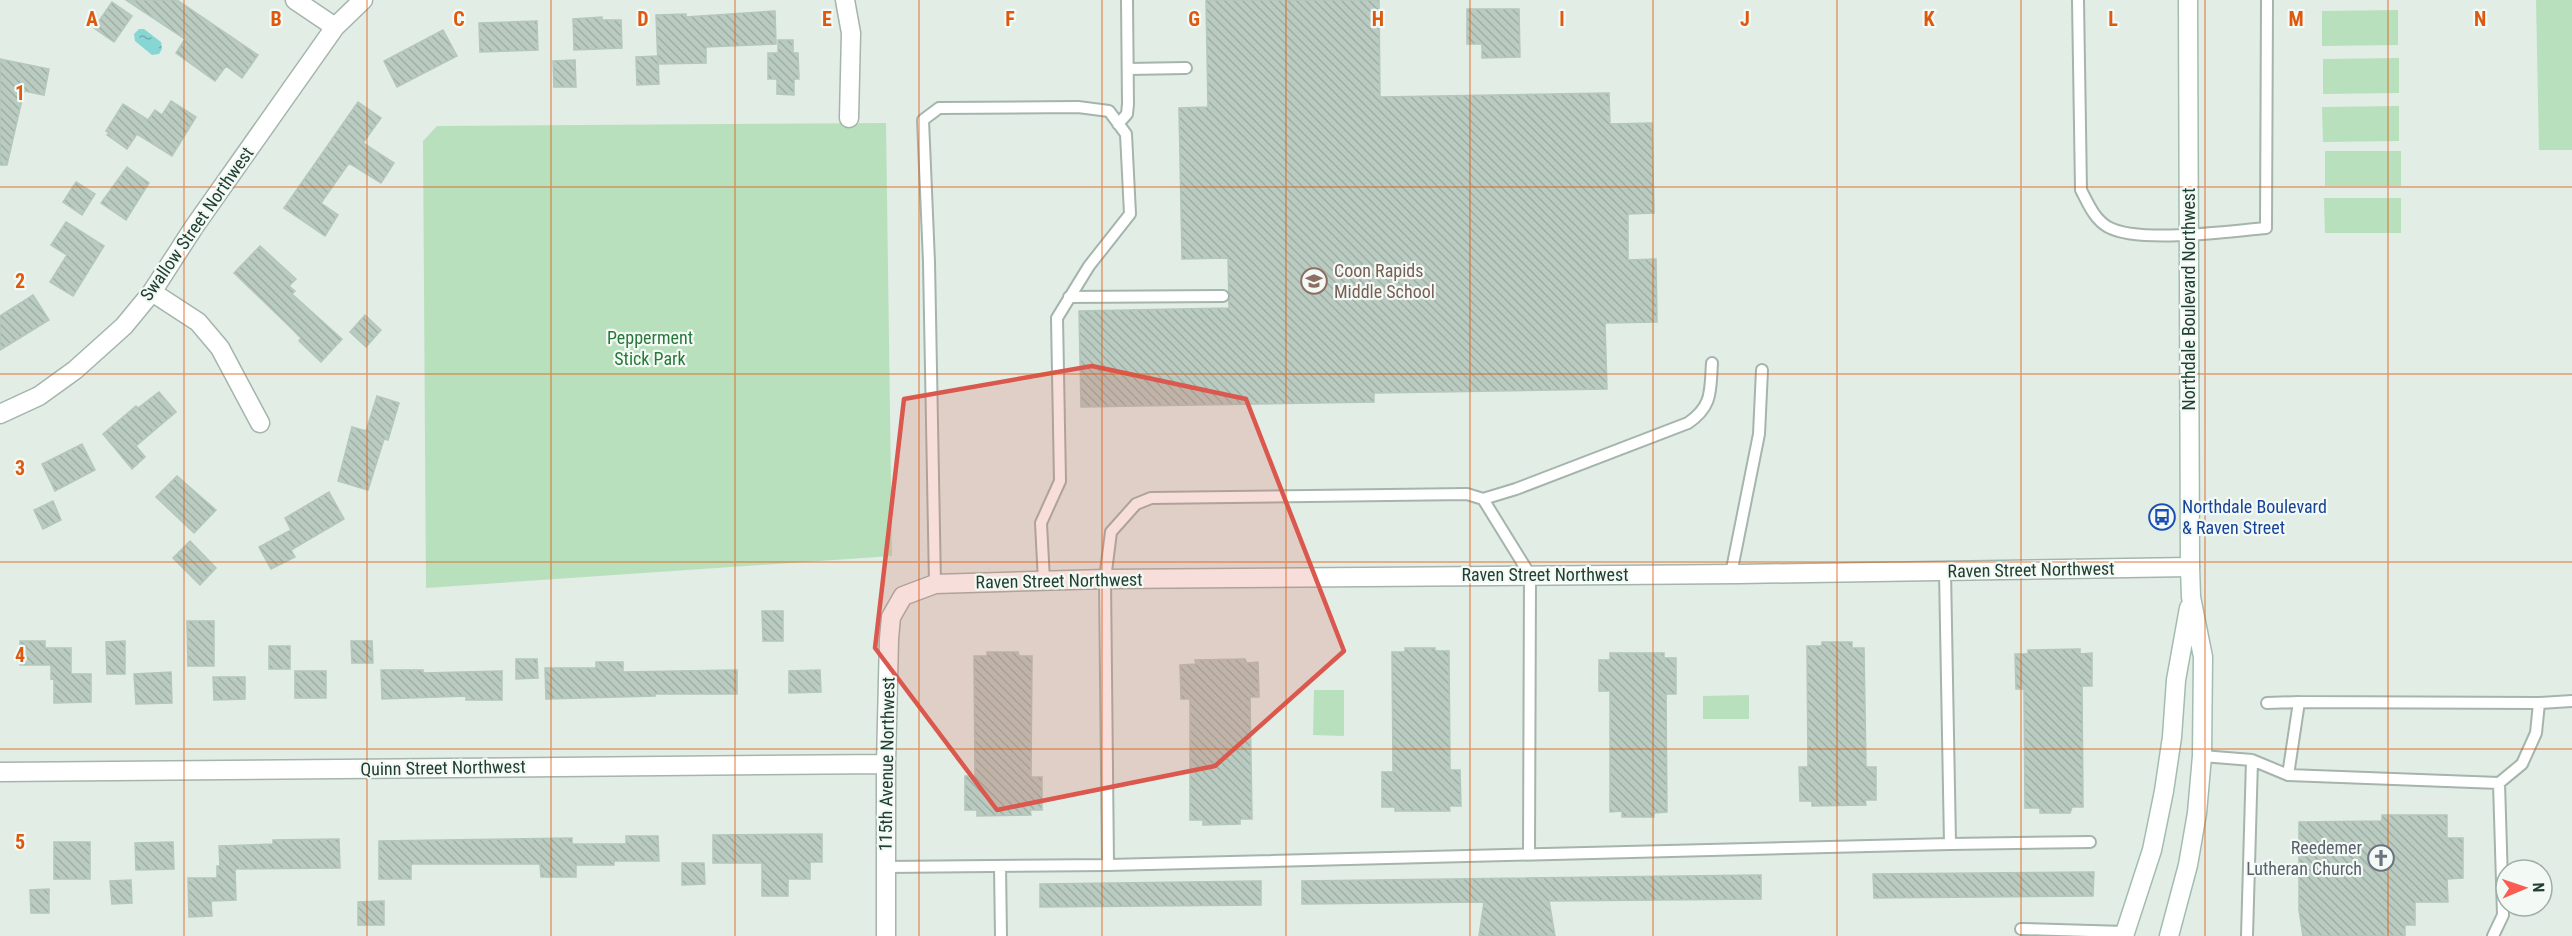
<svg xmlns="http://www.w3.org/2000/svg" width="2572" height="936" font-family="'Roboto Condensed',sans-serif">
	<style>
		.green { fill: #b9e0bd }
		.water { fill: url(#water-ripples) }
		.building { fill: url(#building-back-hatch); stroke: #b4c7bc; stroke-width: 1.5 }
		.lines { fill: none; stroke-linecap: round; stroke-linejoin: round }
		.lane-casing { stroke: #a4b5ac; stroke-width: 14 }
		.street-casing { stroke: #a4b5ac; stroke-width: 21 }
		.secondary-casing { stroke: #a2bdaf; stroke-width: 21 }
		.lane { stroke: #fff; stroke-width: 10 }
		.street { stroke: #fff; stroke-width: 18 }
		.secondary { stroke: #fff; stroke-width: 18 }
		.marked { fill: #da584d; fill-opacity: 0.2; stroke: #da584d; stroke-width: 4.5; stroke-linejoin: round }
		.grid { fill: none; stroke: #de580e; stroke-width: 1.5; stroke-opacity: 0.55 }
		.labels { text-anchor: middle; stroke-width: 4.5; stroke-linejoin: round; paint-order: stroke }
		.street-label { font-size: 18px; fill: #213f31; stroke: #f3f9f5 }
		.education-label { font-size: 18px; fill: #785e54; stroke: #f3f9f5; text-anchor: start }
		.park-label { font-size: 18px; fill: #287939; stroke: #f3f9f5 }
		.transit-label { font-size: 18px; fill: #164399; stroke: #f3f9f5; text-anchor: start }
		.worship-label { font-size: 18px; fill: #5b616d; stroke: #f3f9f5; text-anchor: end }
		.grid-label { font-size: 20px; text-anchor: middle; font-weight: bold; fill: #de580e; stroke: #f3f9f5; stroke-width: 4.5; stroke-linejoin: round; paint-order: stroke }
	</style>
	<defs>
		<pattern id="water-ripples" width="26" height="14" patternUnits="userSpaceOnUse" patternTransform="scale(1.5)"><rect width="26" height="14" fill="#86d6d3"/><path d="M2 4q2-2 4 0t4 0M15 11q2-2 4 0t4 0" fill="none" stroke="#6dafac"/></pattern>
		<pattern id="building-back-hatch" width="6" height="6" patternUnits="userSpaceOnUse" patternTransform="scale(1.5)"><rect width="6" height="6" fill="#bacbc1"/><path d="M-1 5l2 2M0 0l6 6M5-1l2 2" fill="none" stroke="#a0afa6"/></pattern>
	</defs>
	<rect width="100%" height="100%" fill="#e2ede6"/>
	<path class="green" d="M2536 0H2572V150H2539Z
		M2398 10V45L2322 46V11Z
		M2399 58V93L2323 94V59Z
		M2399 106V141L2323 142 2322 107Z
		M886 123 892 556 426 588 423 141 437 126Z
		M2325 151H2401V186H2325Z
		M2324 198H2401V233H2325Z
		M1314 690H1344V736L1313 735Z
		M1749 695V719H1703V696Z"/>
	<path class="water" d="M139 29H144L161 42 162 49 159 54 152 55 135 41 134 34Z"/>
	<path class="building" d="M126 0H177L258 55 242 78 226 66 215 81 176 53 185 39Z
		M1206 0H1379L1380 97 1609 93 1610 124 1652 123 1654 213 1628 214V260L1656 259 1657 322 1605 323 1607 389 1374 393V402L1081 407 1079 311 1229 308 1228 258 1182 259 1179 108 1208 107Z
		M112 2 132 16 114 42 94 28Z
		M1467 9H1519L1520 57 1482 58V44H1467Z
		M775 11 776 44 706 47V63L658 64 656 15 686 14V17Z
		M602 17V20H621L622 48 574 50 573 19Z
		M537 21 538 50 480 52 479 23Z
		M443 30 457 56 397 87 384 61Z
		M778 40H793V53H798L799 79H794V95L777 94V79H768V53H778Z
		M658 56 659 84 637 85 636 57Z
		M0 59 49 69 44 95 24 91 7 165H0Z
		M575 60 576 87H554L553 61Z
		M171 101 196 117 172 156 137 134 127 149 107 135 109 133 106 131 123 104 148 120 155 110 162 115Z
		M358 102 381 118 363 143 394 163 381 183 349 163 321 203 338 215 325 236 284 208Z
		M127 167 149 183 126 220 101 203Z
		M76 182 95 194 82 215 63 202Z
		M66 222 104 246 73 296 50 282 67 255 51 245Z
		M260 246 296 279 289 286 295 291 292 294 342 339 321 362 299 341 301 338 289 326 234 273Z
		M33 295 49 320 0 350V316Z
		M365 315 381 330 366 347 350 332Z
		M159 392 176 412 136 446 145 457 132 469 103 434 136 406 138 408Z
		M377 396 399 403 388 440 384 439 368 490 338 481 352 427 366 431Z
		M82 444 95 470 55 491 42 464Z
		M177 476 216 510 194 533 156 497Z
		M329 492 344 519 291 550 295 557 271 569 259 547 291 530 285 518Z
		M53 501 61 520 43 529 34 510Z
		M190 541 216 568 200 585 173 558Z
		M762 611H783V641H763Z
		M187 621H214V666H188Z
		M20 641H45V648H71V674H91V702L54 703V678L51 679V665H20Z
		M125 641V674H107L106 642Z
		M351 641H372L373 663H352Z
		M1822 642H1852V648H1864L1866 767H1876V800H1865L1866 805 1812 806V801H1800L1799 767H1808L1807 646H1822Z
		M269 646H290V669H269Z
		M1405 648H1435V651H1449L1450 770H1460L1461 806H1449L1450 811H1395V807H1382V772H1393L1392 652H1405Z
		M2080 649V654L2092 653V686H2082L2083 807H2072L2070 813H2040V808H2025L2024 689H2016L2015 654H2028V650Z
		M987 652H1018L1019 656H1032L1031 777H1042V810H1030L1031 815 977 816V810H965V776H975L974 656H987Z
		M1610 653H1664V658H1676V694H1666L1667 812 1654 813V817H1622V811L1610 812V691H1599V660H1610Z
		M516 659H537L538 678 516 679Z
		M1245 659 1247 663 1258 662 1259 697H1250L1252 819H1240V824L1203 825V820H1190V699H1181L1180 665 1196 664 1195 660Z
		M596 662H623V672L737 670V694H655V696L546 699 545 668H596Z
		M381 670H423V673L502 671V700H466V696L382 699Z
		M820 670 821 692 789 693V671Z
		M295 671H326V698H295Z
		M171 672 172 703 136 704 134 674Z
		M213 677H245V699L214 700Z
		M2382 815H2447V838H2463V878L2447 879 2448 902H2415V925H2405V936H2303L2299 910V822L2382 821Z
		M822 834V862H810V879H788V896H762V863H713V835Z
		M626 836H658L659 861H614V865H576V877H541L540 864H411V879H379V841L572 838V844H626Z
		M339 839 340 868 235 869 236 900 211 901 212 916 189 917 188 878H217V866H220L219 846 273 844V840Z
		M54 842H90V879H54Z
		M173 842 174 869 136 870 135 843Z
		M682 863H704L705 884 682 885Z
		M2094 872 2093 896 1874 898 1873 874Z
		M1761 875V899L1549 901 1555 936H1479L1484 902 1302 904V881Z
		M131 880 132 903 112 904 110 881Z
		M1261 881V905L1040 907V884Z
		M49 889V913H31L30 890Z
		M384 901V925H358V902Z"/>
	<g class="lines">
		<g class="lane-casing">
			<path id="lane" d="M2078 0 2081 190C2088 203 2094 219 2108 227 2139 244 2230 231 2266 228L2267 0
				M1128 69 1186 68
				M1118 124 1127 114 1128 104 1127 0
				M1069 297 1223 296
				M1483 499 1516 489 1688 423C1713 406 1710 391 1712 363
				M1731 574 1759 434 1762 370
				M935 584 929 262 923 120 939 108 1078 107 1109 111 1126 134 1130 214 1089 266 1057 318 1060 481 1041 523 1044 581
				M2267 703 2299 702
				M2539 703 2572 701
				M2202 756 2252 760 2247 936
				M2252 760 2288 775 2499 783 2503 915 2493 936
				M2288 775 2299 702 2539 703 2536 733 2522 764 2499 783
				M1950 844 2090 842
				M1108 865 1105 579 1111 532 1136 504 1151 498 1467 494 1483 499 1530 575 1529 853
				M1000 866 1001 936
				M885 867 1108 865 1950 844 1945 571
				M2021 929 2125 932"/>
		</g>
		<g class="street-casing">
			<path id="street" d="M295 0 335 27
				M845 0 851 33 849 118
				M152 292 198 322 220 348 260 423
				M0 414 39 396 75 370 124 326 152 292 194 227 335 27 363 0
				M0 772 886 764
				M886 936V764L889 639 891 617 903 596 935 584 1105 579 1739 574 2190 567"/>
		</g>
		<g class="secondary-casing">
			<path id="secondary" d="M2124 936 2152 850 2164 791 2172 737 2176 680 2189 608
				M2169 936 2188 865 2197 813 2202 756 2203 657 2191 597 2190 567 2188 0"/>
		</g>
		<use href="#lane" class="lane"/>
		<use href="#street" class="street"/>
		<use href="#secondary" class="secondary"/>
	</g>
	<path class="marked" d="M1092 366 1246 399 1344 651 1215 766 997 810 875 648 904 399Z"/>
	<path class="grid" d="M184 0V936M367 0V936M551 0V936M735 0V936M919 0V936M1102 0V936M1286 0V936M1470 0V936M1653 0V936M1837 0V936M2021 0V936M2205 0V936M2388 0V936M0 187H2572M0 374H2572M0 562H2572M0 749H2572"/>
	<defs>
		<g id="school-ring" transform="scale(1.35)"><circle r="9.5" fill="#f3f9f5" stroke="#8d6e63" stroke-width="1.5"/><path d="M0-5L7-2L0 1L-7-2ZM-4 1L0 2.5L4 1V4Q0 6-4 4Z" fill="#8d6e63"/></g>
		<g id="bus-ring" transform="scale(1.35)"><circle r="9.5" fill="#f3f9f5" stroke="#1a4fb4" stroke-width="1.5"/><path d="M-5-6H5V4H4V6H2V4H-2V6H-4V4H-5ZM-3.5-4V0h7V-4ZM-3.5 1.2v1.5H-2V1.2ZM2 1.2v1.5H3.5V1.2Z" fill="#1a4fb4"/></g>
		<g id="church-ring" transform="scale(1.35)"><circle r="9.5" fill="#f3f9f5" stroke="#6b7280" stroke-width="1.5"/><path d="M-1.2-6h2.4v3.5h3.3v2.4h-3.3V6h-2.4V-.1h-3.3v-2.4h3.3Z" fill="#6b7280"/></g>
	</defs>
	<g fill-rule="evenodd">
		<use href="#school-ring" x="1314" y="281"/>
		<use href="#bus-ring" x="2162" y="517"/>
		<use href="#church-ring" x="2381" y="858"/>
	</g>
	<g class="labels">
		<g class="street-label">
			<text transform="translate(197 224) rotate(-55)" y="6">Swallow Street Northwest</text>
			<text transform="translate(2189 299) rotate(-90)" y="6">Northdale Boulevard Northwest</text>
			<text transform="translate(2031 570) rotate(-1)" y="6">Raven Street Northwest</text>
			<text x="1545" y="581">Raven Street Northwest</text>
			<text transform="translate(1059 581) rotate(-1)" y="6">Raven Street Northwest</text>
			<text transform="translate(887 764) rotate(-89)" y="6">115th Avenue Northwest</text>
			<text transform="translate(443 768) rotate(-1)" y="6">Quinn Street Northwest</text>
		</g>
		<g class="education-label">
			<text x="1334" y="277">Coon Rapids<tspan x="1334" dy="21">Middle School</tspan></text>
		</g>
		<g class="park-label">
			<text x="650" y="344">Pepperment<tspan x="650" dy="21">Stick Park</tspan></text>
		</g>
		<g class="transit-label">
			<text x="2182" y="513">Northdale Boulevard<tspan x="2182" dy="21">&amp; Raven Street</tspan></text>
		</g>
		<g class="worship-label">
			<text x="2362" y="854">Reedemer<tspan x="2362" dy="21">Lutheran Church</tspan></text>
		</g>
	</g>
	<g class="grid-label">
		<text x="92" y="26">A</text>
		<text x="276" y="26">B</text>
		<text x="459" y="26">C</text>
		<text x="643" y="26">D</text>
		<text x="827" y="26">E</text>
		<text x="1010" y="26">F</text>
		<text x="1194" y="26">G</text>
		<text x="1378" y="26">H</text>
		<text x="1562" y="26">I</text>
		<text x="1745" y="26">J</text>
		<text x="1929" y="26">K</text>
		<text x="2113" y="26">L</text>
		<text x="2296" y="26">M</text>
		<text x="2480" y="26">N</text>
		<text x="20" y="100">1</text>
		<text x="20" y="288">2</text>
		<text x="20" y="475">3</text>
		<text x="20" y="662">4</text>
		<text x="20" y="849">5</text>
	</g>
	<g transform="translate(2524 888) rotate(88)"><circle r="28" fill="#f3f9f5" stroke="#9fafa7" stroke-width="1.5"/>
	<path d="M0-4.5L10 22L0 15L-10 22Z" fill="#fb5d52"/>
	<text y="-9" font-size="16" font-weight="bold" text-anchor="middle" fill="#213f31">N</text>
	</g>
</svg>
